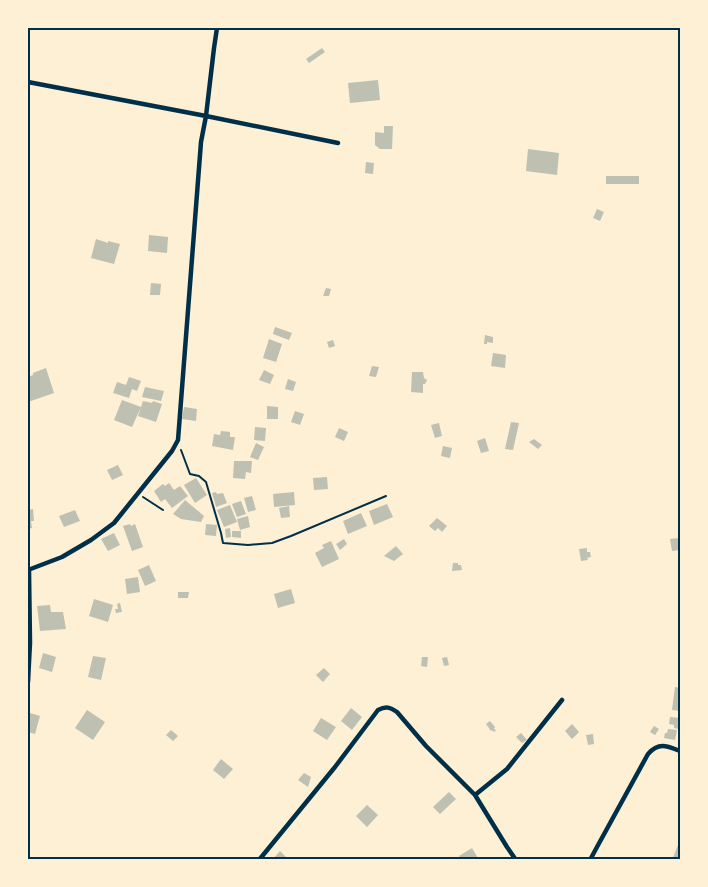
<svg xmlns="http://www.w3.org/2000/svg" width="708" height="887" font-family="Figtree,sans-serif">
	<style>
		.building { fill: #bec0b2 }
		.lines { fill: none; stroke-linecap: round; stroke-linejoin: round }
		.path { stroke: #003049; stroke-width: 2 }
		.minor { stroke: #003049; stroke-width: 4.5 }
		.neatline { fill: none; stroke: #003049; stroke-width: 2 }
	</style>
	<rect width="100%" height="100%" fill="#fdf0d5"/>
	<path class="building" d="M322 48 325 52 309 63 306 59Z
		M378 80 380 100 350 103 348 83Z
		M384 126H393L392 149H380L375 145V132L384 133Z
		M528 149 559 153 557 175 526 171Z
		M366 162 374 163 373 174 365 173Z
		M606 176H639V184H606Z
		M597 209 604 212 600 221 593 218Z
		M149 235 168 237 167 253 148 251Z
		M96 239 108 243V241L120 244 114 264 91 258Z
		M151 283 161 284 160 295H150Z
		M326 288 331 289 329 296H323Z
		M275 327 292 333 289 340 273 334Z
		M485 335 493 337V343L487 342V344H484Z
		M269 339 282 344 276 362 263 358Z
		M333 340 335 346 329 348 327 342Z
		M493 353 506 355 505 368 491 366Z
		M372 366 379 367 376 377 369 376Z
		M46 368 54 393 28 402V377L33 375V373Z
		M264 370 274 375 270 384 259 380Z
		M412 372H423L424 378 427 380 425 384H423V393L411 392Z
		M129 377 141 381 137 391 132 389 129 398 113 393 117 382 126 385Z
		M288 379 296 382 293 391 285 389Z
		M145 387 164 391 161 401 142 397Z
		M122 400 141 407 132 427 114 420Z
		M143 401 152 403 153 401 162 404 156 422 138 416Z
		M267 406 278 407V419H267Z
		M184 407 197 409 196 421 182 419Z
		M295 411 304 414 300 425 291 422Z
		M511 422 519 423 513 450 505 449Z
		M439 423 442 436 435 438 431 425Z
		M255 427 266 428 265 441 254 440Z
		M339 428 348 432 344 441 335 437Z
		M221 431 230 432V437H235L233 450 212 446 214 434 220 435Z
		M485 438 489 451 481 453 477 441Z
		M534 439 542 445 538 449 529 442Z
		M256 443 264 447 258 460 250 457Z
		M443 446 452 448 450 458 441 456Z
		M234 461H252L251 473 246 472 245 479 233 478Z
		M118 465 123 475 112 480 107 470Z
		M327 477 328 489 314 490 313 478Z
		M196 478 207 495 195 503 184 485Z
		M169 483 174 490 180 486 188 496 172 508 165 499 161 502 154 491 163 484 165 486Z
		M216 492 217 494 223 493 227 503 216 507 212 493Z
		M294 492 295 505 274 507 273 494Z
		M252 496 256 510 248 512 244 498Z
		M185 500 204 516 201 522 181 519 173 514Z
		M241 501 246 514 237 517 232 504Z
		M387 504 393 517 374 525 369 511Z
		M230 505 237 522 224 527 217 510Z
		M289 506 290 517 281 518 279 508Z
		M33 509 34 521H31L32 528 28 529V510Z
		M75 510 80 521 64 527 59 516Z
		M361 513 367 526 348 534 343 521Z
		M248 516 250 527 240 530 237 519Z
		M437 518 447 526 442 532 438 528 435 531 429 526Z
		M130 524 131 526 135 524 143 547 132 551 123 526Z
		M206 524 217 525 216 536 205 535Z
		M230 528 231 537 226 538 225 529Z
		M232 531H241V538L232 537Z
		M114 533 120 545 108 551 101 539Z
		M679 538 680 550 672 551 670 539Z
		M344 539 347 544 340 550 336 544Z
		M331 541 339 559 322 567 315 553 324 548 322 545Z
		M396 546 403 554 394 561 384 556Z
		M587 548V552H590L591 557 587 558 588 560 581 561 579 549Z
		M453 563H458V565H461L462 570 452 571Z
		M149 565 156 581 145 586 138 570Z
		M138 577 140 592 127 594 125 579Z
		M291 589 295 603 278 608 274 594Z
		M178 592H189L188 598H178Z
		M94 599 113 605 108 622 89 616Z
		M120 603 122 612 116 613 115 609H118L117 604Z
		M50 605 51 612H63L66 629 40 631 37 606Z
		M43 653 56 657 52 672 39 668Z
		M93 656 106 658 101 680 88 677Z
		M422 657H428L427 667 421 666Z
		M447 657 449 665 444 666 442 658Z
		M324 668 330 674 323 682 316 675Z
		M675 687 680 688V711L672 710Z
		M351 708 362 717 352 730 341 721Z
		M87 710 105 722 93 740 75 728Z
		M30 713 40 716 35 734 28 732V723Z
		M670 717 680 718 679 729 674 728V725L669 724Z
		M321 718 336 727 327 740 313 731Z
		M490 721 495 727 494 729 496 730 494 732 492 730 491 731 486 724Z
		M572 724 579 732 572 739 565 731Z
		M654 726 659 729 655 735 650 732Z
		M668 729 677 730 675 740 664 738 665 733H667Z
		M171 730 178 736 173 741 166 735Z
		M521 733 527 740 522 743 516 737Z
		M593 734 594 744 588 745 586 735Z
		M221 759 233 769 224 779 213 770Z
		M304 773 311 777 308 787 298 780Z
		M449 792 456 799 440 814 433 807Z
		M367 805 378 815 367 827 356 816Z
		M680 840V860H672Z
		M472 848 479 860H461L459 856Z
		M280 851 286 857 283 860H272Z"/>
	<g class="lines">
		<path class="path" d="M181 450 190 474 199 476 206 482 221 533 223 543 248 545 272 543 291 536 386 496
			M143 497 163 510"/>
		<path class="minor" d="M28 82 206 116 338 143
			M28 570 62 557 91 540 114 523 172 451 178 440 201 142 206 116 214 48 217 28
			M28 682 30 643 29 570
			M475 795 507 769 562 700
			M259 860 335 767 378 710C386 706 390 707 397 712L426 746 475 795 507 847 516 860
			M590 860 597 847 648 754C659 742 667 746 680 751"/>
	</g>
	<rect width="708" height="887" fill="none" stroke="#fdf0d5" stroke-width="58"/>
	<rect x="29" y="29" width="650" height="829" class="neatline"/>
</svg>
